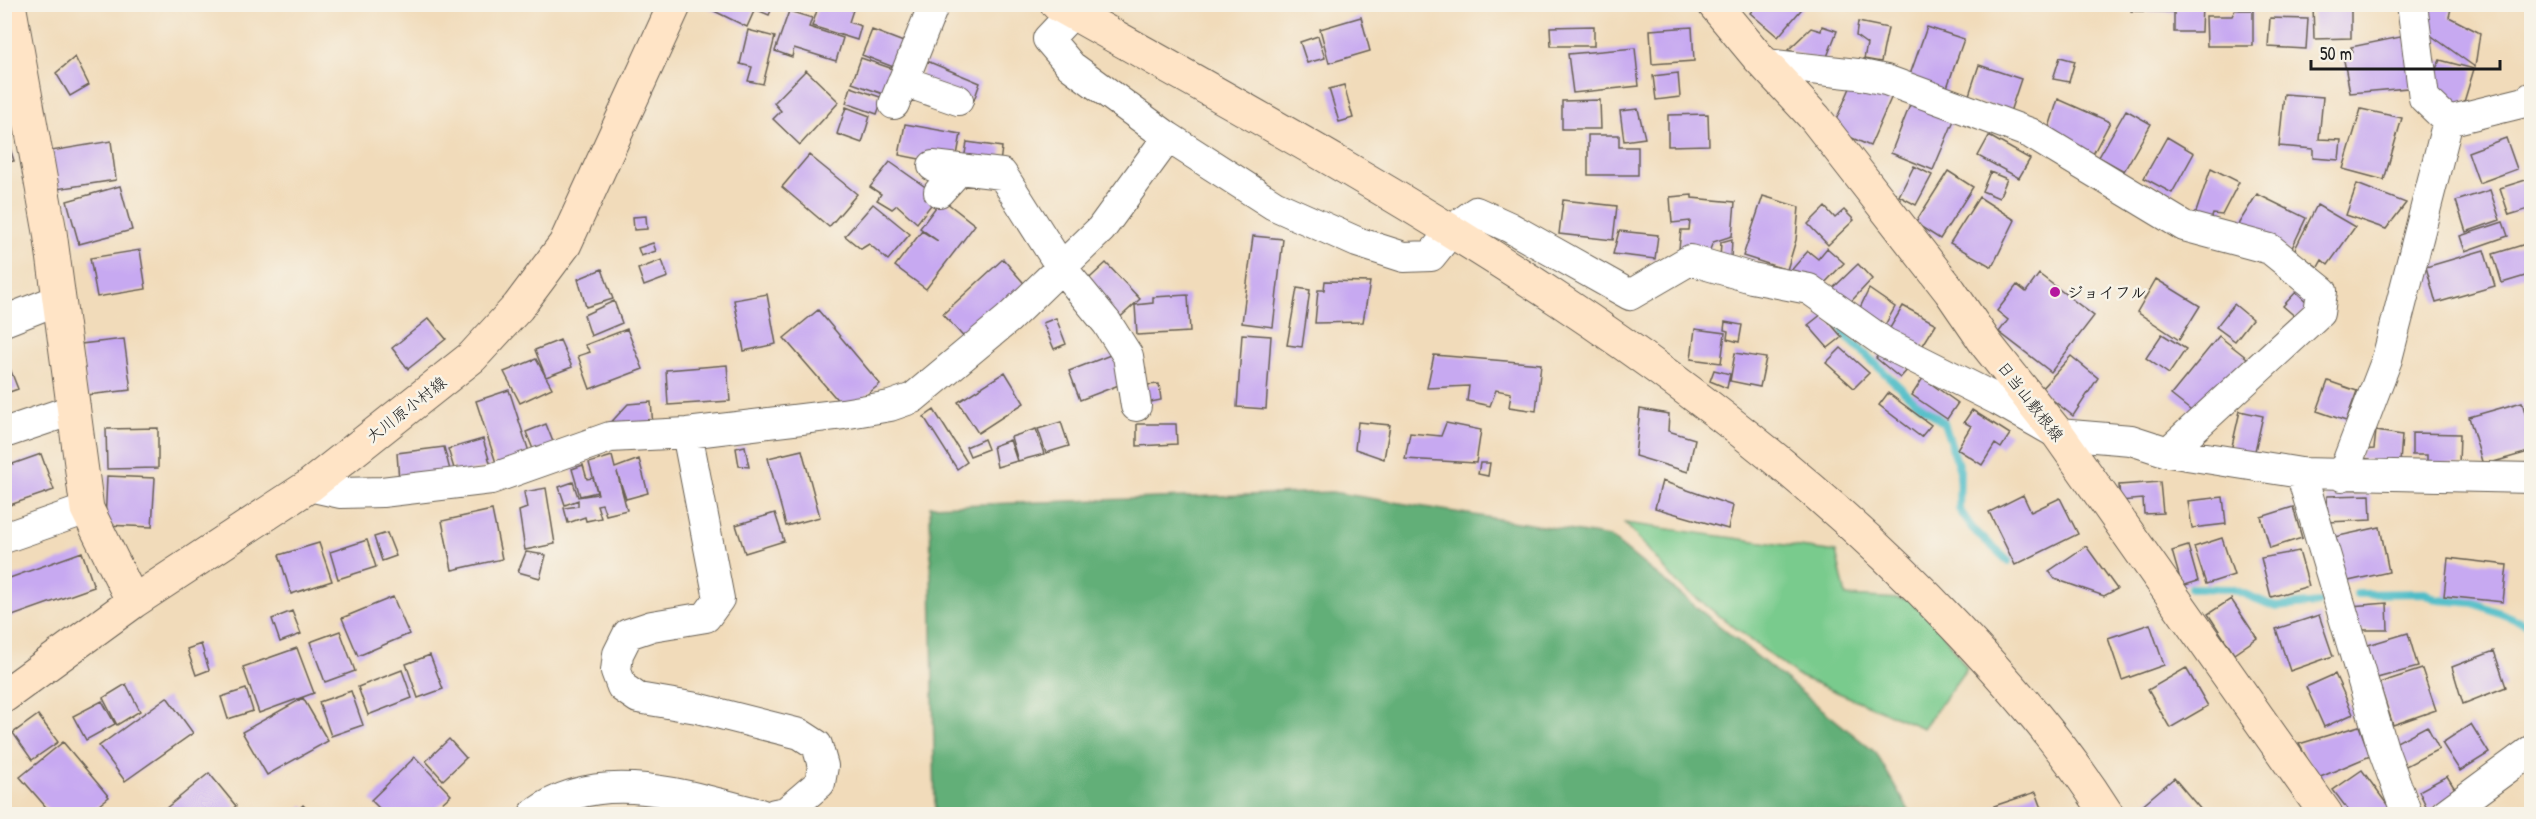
<svg xmlns="http://www.w3.org/2000/svg" width="2536" height="819" font-family="'Patrick Hand','Klee One',sans-serif">
	<style>
		.green { fill: #79cb8d; stroke: #4a7454; stroke-width: 1.5 }
		.forest { fill: #62af78; stroke: #3f664a; stroke-width: 1.5 }
		.lines { fill: none; stroke-linecap: round; stroke-linejoin: round }
		.stream { stroke: #50bdc8; stroke-width: 8 }
		.building { fill: #c7a9f1 }
		.street-casing { stroke: #675f53; stroke-width: 32 }
		.secondary-casing { stroke: #675f53; stroke-width: 35 }
		.street { stroke: #fff; stroke-width: 30 }
		.secondary { stroke: #ffe4c6; stroke-width: 33 }
		.poi-dot { fill: #b5179e; stroke: #f7f3e8; stroke-width: 2 }
		.labels { text-anchor: middle; stroke-width: 5; stroke-linejoin: round; paint-order: stroke }
		.poi-label { font-size: 16px; font-weight: bold; fill: #1c1c1c; stroke: #f7f3e8; text-anchor: start }
		.street-label { font-size: 16px; fill: #1c1c1c; stroke: #f7f3e8 }
	</style>
	<rect width="100%" height="100%" fill="#f7f3e8"/>
	<filter id="ink" filterUnits="userSpaceOnUse"><feTurbulence type="fractalNoise" baseFrequency=".0167" numOctaves="2"/><feDisplacementMap in="SourceGraphic" scale="12" xChannelSelector="R" yChannelSelector="G"/><feConvolveMatrix kernelMatrix="1 2 1 2 8 2 1 2 1" color-interpolation-filters="sRGB"/></filter>
	<filter id="wash" filterUnits="userSpaceOnUse"><feTurbulence type="fractalNoise" baseFrequency=".008" numOctaves="4" result="noise"/><feDisplacementMap in="SourceGraphic" scale="24" xChannelSelector="R" yChannelSelector="G"/><feGaussianBlur stdDeviation="1.35" result="paint"/><feColorMatrix in="noise" values="0 0 0 0 0 0 0 0 0 0 0 0 0 0 0 0 0 1.4 0 .05"/><feComposite in="paint" operator="in"/></filter>
	<g filter="url(#wash)">
		<rect width="100%" height="100%" fill="#f1dbba"/>
		<path class="green" d="M1625 523 1836 552 1846 596 1919 600 1967 668 1923 728 1798 676 1678 584Z"/>
		<path class="forest" d="M1332 492 1610 537 1876 753 1911 814H935L930 506Z"/>
		<g class="lines">
			<path class="stream" d="M1840 324 1846 336 1909 396 1944 423 1960 471 1959 509 1972 528 2008 561
				M2191 588 2232 589 2276 607 2319 603
				M2357 594 2425 593 2437 600 2474 603 2532 626"/>
		</g>
		<g id="blocks">
			<path class="building" d="M709 4H769L773 6 769 15 755 9 747 27 708 8Z
				M819 4H855L849 22 861 26 857 40 812 26Z
				M1758 4H1806L1778 37 1750 13Z
				M1920 4H1936L1932 11Z
				M2131 4H2202L2201 32H2174V12L2131 11Z
				M2313 4H2351V38L2314 39Z
				M2429 4H2452L2449 17 2480 33 2475 67 2422 29Z
				M2235 10H2253V46H2207L2206 16H2232Z
				M789 11 812 18 809 27 843 38 836 61 794 48 792 57 775 51Z
				M1361 17 1370 51 1329 63 1320 29Z
				M2270 18 2308 19 2306 49 2268 47Z
				M1858 22 1888 28 1881 62 1864 59 1867 44 1856 36Z
				M1594 26V46H1551L1550 27Z
				M1822 26 1837 31 1825 62 1788 50 1811 28 1821 31Z
				M1692 27 1694 61 1652 64 1650 30Z
				M1927 27 1964 39 1944 96 1907 83Z
				M748 30 775 37 763 84 748 81 752 67 740 64Z
				M872 30 906 43 896 68 862 55Z
				M1318 36 1325 58 1307 63 1300 42Z
				M2405 36 2419 87 2350 93 2343 55 2353 52 2351 47Z
				M1635 48 1639 86 1573 93 1568 54Z
				M75 57 89 85 70 96 56 73Z
				M2060 57 2075 61 2069 82 2053 79Z
				M861 58 896 70 886 95 852 83Z
				M2440 60 2474 69 2464 102 2453 114 2427 89Z
				M927 61 980 83 974 100 920 78Z
				M1979 65 2021 79 2010 112 1968 98Z
				M806 70 839 102 800 145 773 119 781 111 774 103Z
				M1678 73 1680 97 1656 100 1653 76Z
				M1854 79 1892 96 1870 146 1832 129Z
				M1344 85 1353 118 1339 122 1329 89Z
				M851 87 883 98 877 114 846 103Z
				M2284 94 2323 97 2319 139 2341 140 2339 160 2313 158V149L2279 146Z
				M2058 99 2110 122 2092 156 2046 137Z
				M1600 100 1601 129H1562V101Z
				M1912 100 1955 118 1933 170 1891 153Z
				M846 107 870 116 862 143 837 134Z
				M1638 109 1645 138 1624 141 1620 111Z
				M2361 109 2402 118 2384 180 2343 169Z
				M2126 110 2151 124 2124 171 2099 157Z
				M1708 114 1709 145 1668 146V115Z
				M905 124 961 134 955 166 899 155Z
				M4 129 14 161 4 163Z
				M1588 135H1619V147H1638V175H1588Z
				M1989 136 2030 159 2019 178 1978 156Z
				M2167 137 2194 153 2172 193 2144 178Z
				M2506 138 2517 169 2479 183 2468 152Z
				M111 141 116 180 50 190 45 152Z
				M967 142 1002 147 999 172 963 166Z
				M809 155 857 194 829 227 782 187Z
				M890 162 938 196 917 223 897 205 892 209 877 200 881 194 870 187Z
				M1914 166 1932 175 1916 205 1899 196Z
				M2211 168 2239 182 2222 215 2213 214 2210 223 2194 218Z
				M1948 171 1973 187 1940 239 1915 223Z
				M1990 172 2007 179 1999 198 1982 191Z
				M2532 178V208L2509 215 2500 188Z
				M2357 184 2406 203 2386 229 2346 215Z
				M120 186 132 230 79 244 67 201Z
				M2490 190 2500 220 2466 232 2456 201Z
				M2257 194 2306 218 2290 252 2237 226Z
				M1692 195V198L1735 202 1732 236 1713 242 1709 252 1679 249 1681 230H1689L1690 221 1672 223 1670 197Z
				M1763 196 1799 207 1796 240 1787 270 1743 256Z
				M1979 197 2015 220 1992 267 1950 243Z
				M942 199 975 225 926 289 895 266 922 231 938 241 920 228Z
				M1563 200 1617 206 1613 240 1559 234Z
				M873 204 910 234 888 260 869 244 861 249 845 236Z
				M2317 205 2355 227 2328 265 2322 260 2318 267 2294 251Z
				M1825 207 1835 218 1844 210 1854 220 1828 245 1808 224Z
				M646 216 647 229 634 230 633 217Z
				M2503 222 2508 236 2465 251 2460 236Z
				M1619 231 1658 235 1655 259 1613 254Z
				M1253 236 1283 239 1273 327 1242 323Z
				M1732 239 1731 258 1720 259 1721 242Z
				M2532 242V274L2502 283 2493 254Z
				M653 243 656 251 641 256 638 248Z
				M1827 248 1844 263 1817 291 1788 274 1808 251 1818 259Z
				M140 250 146 289 97 297 90 258Z
				M2484 250 2495 286 2436 303 2426 267Z
				M1003 259 1028 288 968 342 943 314Z
				M662 260 668 277 644 286 638 269Z
				M1106 263 1140 299 1113 324 1079 288Z
				M1858 264 1872 279 1844 309 1827 294Z
				M602 269 613 299 586 307 578 279Z
				M2039 274 2094 316 2051 372 1999 332 2008 320 1997 311 2017 285 2026 292Z
				M2156 279 2200 306 2179 340 2137 312Z
				M1325 281 1370 282 1363 322 1315 323 1318 290H1324Z
				M1297 288 1310 290 1302 347 1287 345Z
				M1869 289 1895 307 1885 325 1858 312Z
				M4 291 10 304 4 306Z
				M2296 292 2310 305 2298 319 2283 306Z
				M767 294 776 344 744 351 734 300Z
				M1188 295 1190 332 1137 335 1135 305 1153 303V297Z
				M614 301 622 323 591 336 584 315Z
				M2234 304 2252 319 2235 341 2216 327Z
				M1903 306 1936 324 1920 350 1887 333Z
				M818 310 880 384 847 411 784 338Z
				M1822 314 1842 337 1828 348 1808 325Z
				M429 318 446 339 408 369 392 348Z
				M1056 318 1066 344 1054 349 1043 323Z
				M1725 322 1742 325 1739 342 1727 339 1728 331 1724 330Z
				M627 329 643 369 590 389 578 356 590 352 585 345Z
				M1695 329 1725 333 1721 363 1691 359Z
				M1242 334 1271 336 1266 409 1237 407Z
				M2162 334 2186 349 2169 374 2146 358Z
				M2219 336 2247 358 2199 417 2171 395Z
				M124 339 131 390 87 395 81 344Z
				M560 340 572 367 546 377 535 350Z
				M1841 348 1869 373 1854 388 1826 363Z
				M1885 348 1909 368 1900 378 1876 358Z
				M4 353 18 389 4 394Z
				M1735 353 1766 358 1760 387 1730 381Z
				M1113 354 1124 383 1080 400 1069 371Z
				M1434 355 1541 364 1536 411 1509 407 1511 393 1496 390 1490 406 1467 401 1469 386 1427 388Z
				M2071 356 2098 378 2073 416 2040 390Z
				M536 359 552 388 520 403 504 372Z
				M727 365 730 401 668 405 666 370Z
				M1714 370 1730 374 1727 388 1710 381Z
				M1005 372 1024 403 978 433 958 402Z
				M1923 378 1958 403 1947 419 1912 395Z
				M2328 381 2357 391 2346 421 2317 411Z
				M1159 384 1161 400 1136 405 1135 386Z
				M509 390 531 458 498 469 476 401Z
				M1888 393 1931 425 1921 437 1879 405Z
				M651 402 653 426 605 429 628 404Z
				M2522 402 2532 437V451L2483 465 2469 417Z
				M1640 409 1669 414 1668 431 1695 439 1688 472 1635 456Z
				M934 410 967 462 957 469 924 417Z
				M1972 410 2010 434 2001 448 1995 444 1982 465 1957 449 1971 426 1964 422Z
				M2240 411 2263 416 2252 464 2229 459Z
				M1061 422 1069 446 1046 453 1038 429Z
				M1358 422 1390 425 1384 459 1355 449Z
				M1446 423 1481 430 1476 463 1405 459 1410 433 1441 436Z
				M546 424 555 447 535 454 526 432Z
				M1137 424H1176L1177 444 1137 446Z
				M158 428V468L107 469 106 429Z
				M1036 429 1044 454 1018 461 1011 437Z
				M2376 431 2402 435 2400 463H2370V459L2359 458 2362 450 2374 449Z
				M2412 433 2460 434 2459 465 2427 464V455H2412Z
				M483 439 491 466 456 475 448 449Z
				M984 439 988 449 970 456 966 447Z
				M1010 440 1017 461 997 467 993 446Z
				M745 446 749 467 739 466 736 448Z
				M444 447 451 474 399 481 397 453Z
				M802 450 820 517 786 526 768 458Z
				M41 454 54 490 4 507V467Z
				M612 456 615 468 639 459 648 493 626 499 617 472 627 510 606 515 602 504 597 505 601 518 586 521 585 517 568 523 564 508 578 506V500L565 505 559 487 573 482 578 497 598 494 589 463Z
				M1480 463H1490L1488 476 1478 474Z
				M583 465 587 479 593 478 597 492 580 496 572 469Z
				M107 476 155 478 152 527 105 525Z
				M1662 481 1733 506 1728 529 1655 508Z
				M2160 482 2163 513 2144 514 2143 499 2120 501 2119 485Z
				M546 488 555 544 525 550 519 511 527 508 524 492Z
				M2023 495 2031 512 2060 498 2078 534 2015 565 1989 512Z
				M2370 495 2371 520 2328 522 2327 496Z
				M2223 497 2226 524 2192 528 2188 501Z
				M2293 507 2302 538 2270 548 2261 517Z
				M492 510 502 559 452 570 442 521Z
				M775 513 784 541 745 553 736 525Z
				M2380 527 2389 572 2344 582 2334 537Z
				M387 533 396 556 382 561 374 537Z
				M2222 538 2234 575 2206 584 2194 547Z
				M367 540 376 567 338 579 330 552Z
				M319 543 332 581 291 594 279 555Z
				M2086 546 2117 589 2104 596 2055 579 2049 571Z
				M2188 546 2198 581 2182 586 2172 551Z
				M2299 551 2309 586 2271 597 2261 558Z
				M82 552 94 587 4 619V580Z
				M526 552 546 555 540 578 518 572Z
				M2448 558 2507 565 2503 602 2444 596Z
				M393 597 409 634 358 656 342 618Z
				M2231 599 2257 638 2234 654 2208 614Z
				M2387 603 2388 630H2356L2351 606Z
				M292 611 301 634 280 642 272 619Z
				M2319 615 2333 656 2290 671 2276 629Z
				M2150 624 2164 665 2122 680 2108 638Z
				M340 631 355 671 325 682 310 642Z
				M2408 633 2418 667 2377 678 2368 645Z
				M201 644 209 670 196 675 187 649Z
				M297 648 314 693 259 713 243 667Z
				M2494 651 2506 687 2463 704 2452 667Z
				M430 655 443 689 418 698 406 664Z
				M2186 668 2208 706 2170 728 2148 690Z
				M2422 669 2436 710 2393 725 2379 683Z
				M402 670 412 698 368 715 358 687Z
				M2335 674 2353 714 2324 727 2306 687Z
				M126 684 140 711 117 725 103 698Z
				M246 689 253 711 228 719 221 697Z
				M351 691 363 725 331 736 319 702Z
				M167 697 193 733 125 781 99 746Z
				M303 698 328 741 267 775 242 732Z
				M102 701 115 724 86 740 73 716Z
				M38 715 58 742 32 760 13 733Z
				M2471 724 2489 753 2460 771 2442 743Z
				M2359 726 2370 756 2318 778 2299 744Z
				M2427 726 2439 749 2400 769 2389 746Z
				M449 739 466 758 443 780 426 761Z
				M63 742 109 797 88 814H52L20 777Z
				M415 757 451 795 430 814H385L371 800Z
				M2362 770 2394 814H2351L2333 790Z
				M209 773 236 806 227 814H159Z
				M2447 776 2458 794 2428 810 2419 791Z
				M2174 778 2202 811 2199 814H2146L2140 807Z
				M2036 792 2044 814H1997L1994 806Z
				M303 805 312 814H294Z"/>
		</g>
	</g>
	<g filter="url(#ink)">
		<use href="#blocks" fill-opacity="0" stroke="#675f53" stroke-width="1.5"/>
		<g class="lines">
			<g class="street-casing">
				<path id="street" d="M1081 4 1048 39 1071 66 1168 137
					M1766 64 1857 74 1886 80 2030 133 2184 226 2270 249 2322 291 2319 313 2168 452
					M903 81 958 100
					M894 104 934 4
					M2448 121 2525 102 2532 97
					M933 166 1002 174 1061 267 1107 323 1128 356 1136 406
					M939 192 960 169
					M4 321 60 299
					M4 433 75 409
					M687 433 719 599 706 617 652 626 628 634 618 654 616 671 622 687 638 698 697 708 800 734 817 745 823 766 820 783 786 812 775 814
					M2301 473 2384 752 2407 814
					M2342 476 2387 359 2448 121 2424 98 2412 4
					M309 486 341 493 382 492 491 479 610 437 687 433 843 414 890 406 913 398 1008 319 1101 229 1168 137 1274 205 1357 242 1404 257 1431 256 1452 230 1476 212 1509 227 1630 295 1690 260 1752 278 1809 289 1885 343 1998 400 2058 434 2131 440 2168 452 2301 473 2532 478
					M4 538 87 509
					M534 814C599 765 689 796 760 814
					M2445 814 2532 750"/>
			</g>
			<g class="secondary-casing">
				<path id="secondary" d="M9 4 50 232 87 509 133 602
					M1057 4C1374 182 1704 358 1955 626 2011 685 2064 746 2107 814
					M1714 4 1758 57 1815 118 1950 291 1987 345 2058 434 2326 814
					M4 696 133 602 309 486 472 357 518 307 565 244 675 4"/>
			</g>
			<use href="#street" class="street"/>
			<use href="#secondary" class="secondary"/>
		</g>
	</g>
	<circle class="poi-dot" cx="2055" cy="292" r="6"/>
	<g class="labels">
		<g class="poi-label">
			<text x="2067" y="298">ジョイフル</text>
		</g>
		<g class="street-label">
			<text transform="translate(2031 401) rotate(52)" y="6">日当山敷根線</text>
			<text transform="translate(406 409) rotate(-38)" y="6">大川原小村線</text>
		</g>
	</g>
	<rect width="2536" height="819" fill="none" stroke="#f7f3e8" stroke-width="24"/>
	<path d="M2311 60v9h189v-9" fill="none" stroke="#1c1c1c" stroke-width="3"/>
	<text x="2320" y="60" font-size="18" fill="#1c1c1c" stroke="#f7f3e8" stroke-width="4.5" paint-order="stroke">50 m</text>
</svg>
